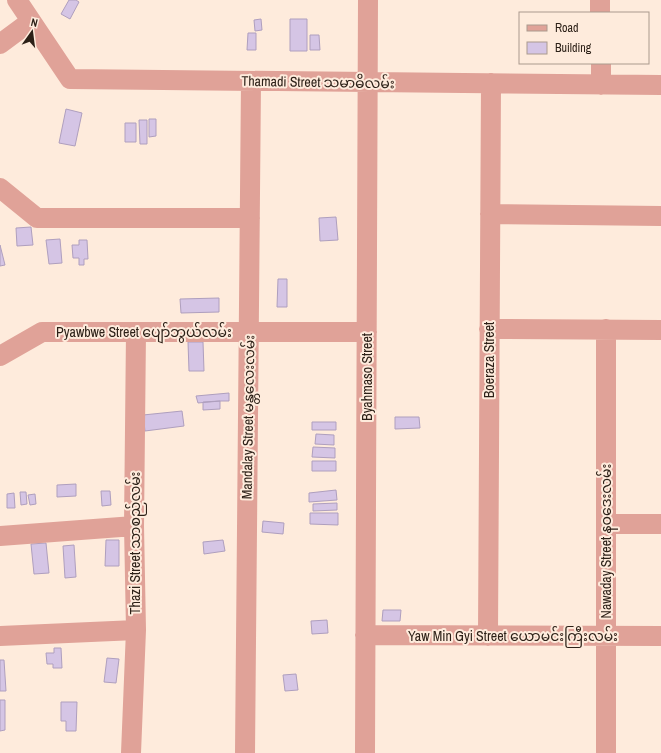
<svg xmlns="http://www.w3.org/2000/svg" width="661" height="753" font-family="'Archivo Narrow','Noto Sans Myanmar',sans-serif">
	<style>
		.building { fill: #d5c5e5; stroke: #af9fbe }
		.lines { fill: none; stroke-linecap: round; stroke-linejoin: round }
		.minor { stroke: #e0a298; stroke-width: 20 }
		.labels { text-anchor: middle; stroke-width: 4; stroke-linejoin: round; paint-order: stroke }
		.street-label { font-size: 14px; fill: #2c2017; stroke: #feebdc }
	</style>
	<rect width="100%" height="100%" fill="#feebdc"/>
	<path class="building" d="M69 0H76L79 2 70 19 61 14Z
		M261 19 262 30 255 31 254 20Z
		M290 19H307V51H290Z
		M248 33H256V50H247Z
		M310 35H319L320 50H310Z
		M66 109 82 113 75 146 59 143Z
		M149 119H156V136L149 137Z
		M139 120H147V144H140Z
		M125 123H136V142H125Z
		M336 217 338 240 320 241 319 218Z
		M31 227 33 245 17 246 16 228Z
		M60 239 62 263 49 264 46 240Z
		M79 240H87L88 259H84V265H79V258H73L72 245H79Z
		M0 245 5 265 0 266Z
		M278 279H287V307H277Z
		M219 298V312L181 313 180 299Z
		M188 342H203L204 371H189Z
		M229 393V401H220L198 403 196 396Z
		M220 401V409L203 410V402Z
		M182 411 184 426 145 431 143 415Z
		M395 417H419L420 428 395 429Z
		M312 422H336V430H312Z
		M316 434 334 435V445L315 444Z
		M313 447 335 448V458L312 457Z
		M312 461H336V471H312Z
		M76 484V496L57 497V485Z
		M336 490 337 500 309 502V493Z
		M101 491H110L111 505 102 506Z
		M20 492H26L27 504 21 505Z
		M14 493 15 508H7V494Z
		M35 494 36 504 30 505 28 495Z
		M337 503V510L313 511V504Z
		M310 513H338V525L310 524Z
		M263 521 284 523 283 534 262 532Z
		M106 540H119V566H105Z
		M223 540 225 551 204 554 203 542Z
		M46 543 49 573 34 574 31 544Z
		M74 545 76 577 65 578 63 546Z
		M383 610H401L400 621H382Z
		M327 620 328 633 312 634 311 621Z
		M54 648H61L62 668H53V664H47L46 653H54Z
		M107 658 119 659 116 683 104 682Z
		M0 660H4L6 691H0Z
		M296 674 298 690 285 691 283 675Z
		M0 700H5V730L0 731Z
		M61 702H77L76 731H66V721H61Z"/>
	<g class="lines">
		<path class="minor" d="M17 0 70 79 661 85
			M600 0V13
			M0 44 31 21
			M601 63V85
			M0 188 37 218H250
			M490 214 661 216
			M489 329 661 330
			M606 329V753
			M0 356 42 332H367
			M606 524H661
			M0 536 134 526
			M365 635 661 636
			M0 636 136 630
			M488 636 491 83
			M131 753 136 630 134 526 136 332
			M245 753 251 81
			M365 753 368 0"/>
	</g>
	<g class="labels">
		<g class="street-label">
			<text transform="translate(318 82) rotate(1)" y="5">Thamadi Street သမာဓိလမ်း</text>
			<text x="144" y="337">Pyawbwe Street ပျော်ဘွယ်လမ်း</text>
			<text transform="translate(489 360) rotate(-90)" y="5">Boeraza Street</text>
			<text transform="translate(367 377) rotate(-90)" y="5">Byahmaso Street</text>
			<text transform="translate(248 417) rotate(-89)" y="5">Mandalay Street မန္တလေးလမ်း</text>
			<text transform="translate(606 541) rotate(-90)" y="5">Nawaday Street နဝဒေးလမ်း</text>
			<text transform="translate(135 543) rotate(-90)" y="5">Thazi Street သာစည်လမ်း</text>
			<text x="513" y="641">Yaw Min Gyi Street ယောမင်းကြီးလမ်း</text>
		</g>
	</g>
	<rect x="519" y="12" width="130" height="52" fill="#feebdc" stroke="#aa9a8d"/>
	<rect x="527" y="25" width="20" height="6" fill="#e0a298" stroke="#aa9a8d"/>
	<text x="555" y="32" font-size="12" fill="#2c2017">Road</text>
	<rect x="527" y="42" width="20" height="12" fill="#d5c5e5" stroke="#aa9a8d"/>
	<text x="555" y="52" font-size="12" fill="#2c2017">Building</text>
	<g transform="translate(32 32) rotate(14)" stroke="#feebdc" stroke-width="3" paint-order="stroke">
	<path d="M0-3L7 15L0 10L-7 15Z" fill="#2c2017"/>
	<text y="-6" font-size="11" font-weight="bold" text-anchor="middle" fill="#2c2017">N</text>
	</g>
</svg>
